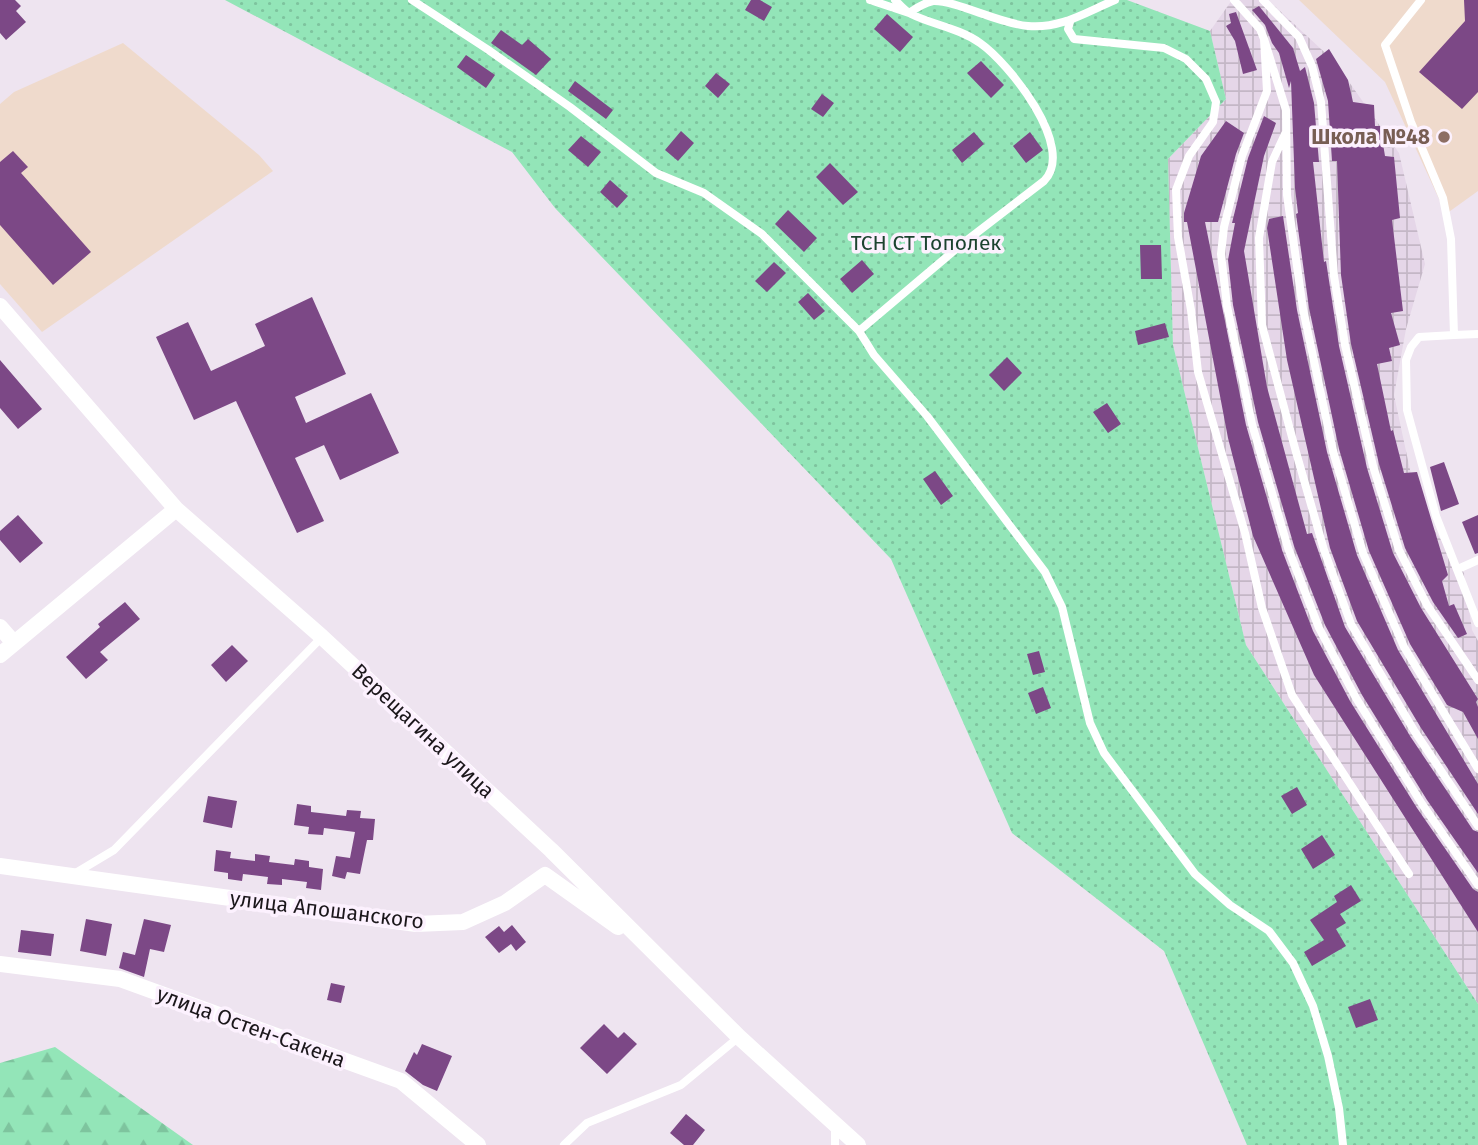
<svg xmlns="http://www.w3.org/2000/svg" width="1478" height="1145" font-family="'Fira Sans',sans-serif">
	<style>
		.industrial { fill: url(#industrial-grid) }
		.education { fill: #efdacc }
		.forest { fill: url(#forest-firs) }
		.park { fill: url(#park-dots) }
		.building { fill: #7c4886 }
		.lines { fill: none; stroke-linecap: round; stroke-linejoin: round }
		.service { stroke: #fff; stroke-width: 8 }
		.minor { stroke: #fff; stroke-width: 16 }
		.education-dot { fill: #8d6e63; stroke: #fcf1fe; stroke-width: 2.5 }
		.labels { text-anchor: middle; stroke-width: 7; stroke-linejoin: round; paint-order: stroke }
		.education-label { font-size: 21px; font-weight: bold; fill: #785e54; stroke: #fcf1fe; text-anchor: end }
		.park-label { font-size: 21px; fill: #1c432f; stroke: #fcf1fe }
		.street-label { font-size: 21px; fill: #1b171b; stroke: #fcf1fe }
	</style>
	<defs>
		<pattern id="industrial-grid" width="8" height="8" patternUnits="userSpaceOnUse" patternTransform="scale(1.75)"><rect width="8" height="8" fill="#e5d6e8"/><path d="M0 4h8M4 0v8" fill="none" stroke="#c4b7c6"/></pattern>
		<pattern id="forest-firs" width="22" height="20" patternUnits="userSpaceOnUse" patternTransform="scale(1.75)"><rect width="22" height="20" fill="#93e5b8"/><path d="M5 1l3.5 6h-7zM16 11l3.5 6h-7z" fill="#7ec49e"/></pattern>
		<pattern id="park-dots" width="8" height="8" patternUnits="userSpaceOnUse" patternTransform="scale(1.75)"><rect width="8" height="8" fill="#93e5b8"/><path d="M2 2h.1M6 6h.1" fill="none" stroke="#7ec49e" stroke-width="1.8" stroke-linecap="round"/></pattern>
	</defs>
	<rect width="100%" height="100%" fill="#eee4f0"/>
	<path class="industrial" d="M1232 0H1268L1335 62 1399 153 1425 264 1406 329 1394 395 1418 507 1464 573 1472 630 1478 641V1004L1246 645 1173 345 1168 159 1226 99 1210 31Z"/>
	<path class="education" d="M1299 0H1478V191L1446 214 1385 82Z
		M123 43 259 155 273 171 42 332 0 284V104L14 92Z"/>
	<path class="forest" d="M55 1047 193 1145H0V1063Z"/>
	<path class="park" d="M225 0H1127L1210 31 1226 99 1168 159 1173 345 1246 645 1478 1004V1145H1247L1164 951 1012 833 891 559 555 208 512 152Z"/>
	<path class="building" d="M0 0H15L21 6 16 11 26 22 6 40 0 33Z
		M751 0H760L772 7 764 21 745 10Z
		M1464 0H1478V92L1462 109 1419 72 1465 21Z
		M1259 6 1293 48 1300 71 1305 67 1314 103 1319 162H1313L1324 262 1326 261 1339 346 1367 468 1393 553 1421 608 1478 699 1476 702 1478 707V739L1463 712 1447 705 1410 644 1369 551 1339 449 1309 308 1296 214 1298 213 1295 188 1291 81 1289 88 1279 53 1272 43 1265 25 1252 10Z
		M1236 12 1257 70 1243 74 1235 41 1226 26 1231 23 1229 14Z
		M887 14 913 37 900 52 874 29Z
		M501 30 522 45 528 39 551 59 536 75 491 43Z
		M1329 49 1348 80 1353 102 1374 105 1375 126H1380L1385 156 1394 157 1400 218 1392 220 1403 311 1391 313 1400 345 1389 348 1392 361 1377 364 1391 431 1393 430 1404 473 1417 472 1448 575 1442 581 1449 606 1454 604 1467 634 1458 638 1433 602 1405 548 1379 464 1351 344 1341 275 1337 161H1332L1328 101 1316 59Z
		M466 55 495 75 486 88 457 67Z
		M981 61 1004 85 991 98 967 73Z
		M716 73 730 84 718 98 705 86Z
		M575 81 613 110 606 119 568 91Z
		M822 94 834 103 823 117 811 109Z
		M1264 116 1276 123 1264 156 1244 251 1267 387 1307 534 1312 533 1345 627 1410 736 1473 830 1478 832V873L1427 800 1362 695 1325 625 1294 546 1258 422 1233 305 1228 260 1235 223H1232L1248 158Z
		M1226 121 1244 133 1236 154 1218 222H1205L1246 425 1282 550 1313 631 1350 701 1417 808 1473 889 1478 892V932L1314 675 1253 536 1228 438 1187 222H1184V213L1201 156Z
		M681 131 694 143 678 161 665 150Z
		M974 132 984 144 962 163 952 150Z
		M1030 132 1043 150 1026 163 1013 146Z
		M581 136 601 152 588 167 568 150Z
		M13 151 28 167 21 173 91 252 53 285 0 225V162Z
		M830 163 858 192 843 205 816 177Z
		M610 180 628 196 617 208 600 192Z
		M788 210 817 238 804 252 775 224Z
		M1283 216 1297 310 1327 452 1357 555 1398 650 1478 784V814L1421 728 1357 621 1330 548 1287 360 1267 228 1269 219Z
		M1140 245H1161L1162 279H1141Z
		M862 260 874 274 852 293 840 279Z
		M774 262 786 273 767 292 755 281Z
		M808 293 825 311 814 320 798 302Z
		M312 297 346 374 295 397 306 423 371 393 399 453 340 480 324 445 295 458 324 521 297 533 236 401 194 420 156 337 188 322 211 371 265 346 255 324Z
		M1165 323 1169 337 1138 345 1135 331Z
		M1007 357 1022 373 1004 391 989 375Z
		M0 360 42 409 18 429 0 408Z
		M1107 403 1121 424 1108 433 1093 412Z
		M1444 462 1459 504 1441 511 1430 467Z
		M935 471 953 496 941 505 923 479Z
		M18 515 43 543 20 563 0 540V531Z
		M1478 515V553L1475 554 1462 522Z
		M125 602 140 619 100 652 108 660 86 679 66 657 100 627 98 624Z
		M232 645 248 661 226 682 211 665Z
		M1039 651 1045 672 1033 675 1027 654Z
		M1043 687 1051 708 1036 714 1028 693Z
		M1297 787 1307 805 1292 814 1281 796Z
		M208 796 237 801 232 828 203 822Z
		M297 804 311 806V812L346 816 347 810 361 811 360 818 375 819 373 840H367L360 874 347 872 345 879 332 876 336 856 350 858 355 832 324 828 323 835 308 834 309 827 294 825Z
		M1322 835 1335 855 1313 869 1301 849Z
		M216 850 231 852 230 858 255 861V854L270 856 269 862 294 865 295 859 309 861V867L323 869 321 890 306 888 307 882 282 879V885L267 884 268 877 243 874 242 881 228 879V873L214 871Z
		M1351 885 1361 901 1340 914 1346 923 1336 929 1346 946 1312 966 1304 952 1324 940 1310 920 1337 902 1334 896Z
		M86 919 112 924 106 956 80 951Z
		M144 919 171 925 164 952 150 949 144 977 119 968 123 952 135 955Z
		M512 925 526 942 516 951 511 944 499 953 485 937 499 926 504 932Z
		M21 930 54 934 51 956 18 952Z
		M331 983 345 986 341 1003 327 1000Z
		M1370 999 1378 1020 1356 1028 1348 1007Z
		M604 1024 618 1038 624 1032 637 1044 607 1074 580 1048Z
		M422 1044 452 1056 437 1091 423 1085 405 1071 414 1052 417 1055Z
		M686 1114 705 1130 693 1145H684L670 1133Z"/>
	<g class="lines">
		<path class="service" d="M412 0 487 49 570 107 656 173 704 193 762 234 859 331
			M870 0 909 13C916 8 924 3 933 1 955 0 1000 24 1028 26 1061 29 1086 12 1115 0
			M895 0C900 5 905 11 911 14 933 25 959 28 980 43 1009 63 1077 148 1044 181L962 244 859 331 874 355 927 416 1045 572 1062 607 1090 723 1104 753 1195 874 1230 905 1269 931 1293 963 1313 1006 1328 1056 1339 1108 1343 1145
			M1234 0 1260 29 1264 39 1286 110 1287 195 1303 309 1333 451 1363 553 1404 647 1478 769
			M1263 0 1299 37 1312 66 1321 102 1334 276 1345 345 1373 466 1399 550 1427 605 1478 680
			M1421 0 1385 45 1411 122 1443 198 1451 239 1454 335 1419 337 1411 347 1406 360 1407 410 1436 516 1478 623
			M1070 22 1068 29 1074 39 1164 48 1186 59 1206 79 1216 102 1213 122 1189 156 1176 190 1178 237 1191 310 1198 372 1245 533 1262 608 1292 695 1409 874
			M1264 39 1267 91 1242 156 1224 227 1221 254 1227 306 1252 424 1288 548 1319 628 1356 698 1422 804 1478 885
			M1285 134 1272 162 1259 238 1262 325 1296 452 1324 550 1351 624 1415 732 1478 826
			M1454 335 1478 334
			M1458 569 1478 560
			M74 874 114 850 322 637
			M564 1145 587 1123 681 1085 739 1037
			M835 1145V1125"/>
		<path class="minor" d="M0 306 176 509 322 637 551 850 739 1037 858 1145
			M0 627 14 643
			M0 655 176 509
			M0 866 416 924 463 922 505 903 545 875 618 927
			M0 964 120 979 401 1081 478 1145"/>
	</g>
	<circle class="education-dot" cx="1444" cy="137" r="7"/>
	<g class="labels">
		<g class="education-label">
			<text x="1430" y="144">Школа №48</text>
		</g>
		<g class="park-label">
			<text x="926" y="250">ТСН СТ Тополек</text>
		</g>
		<g class="street-label">
			<text transform="translate(423 731) rotate(43)" y="7">Верещагина улица</text>
			<text transform="translate(327 910) rotate(7)" y="7">улица Апошанского</text>
			<text transform="translate(251 1027) rotate(20)" y="7">улица Остен-Сакена</text>
		</g>
	</g>
</svg>
